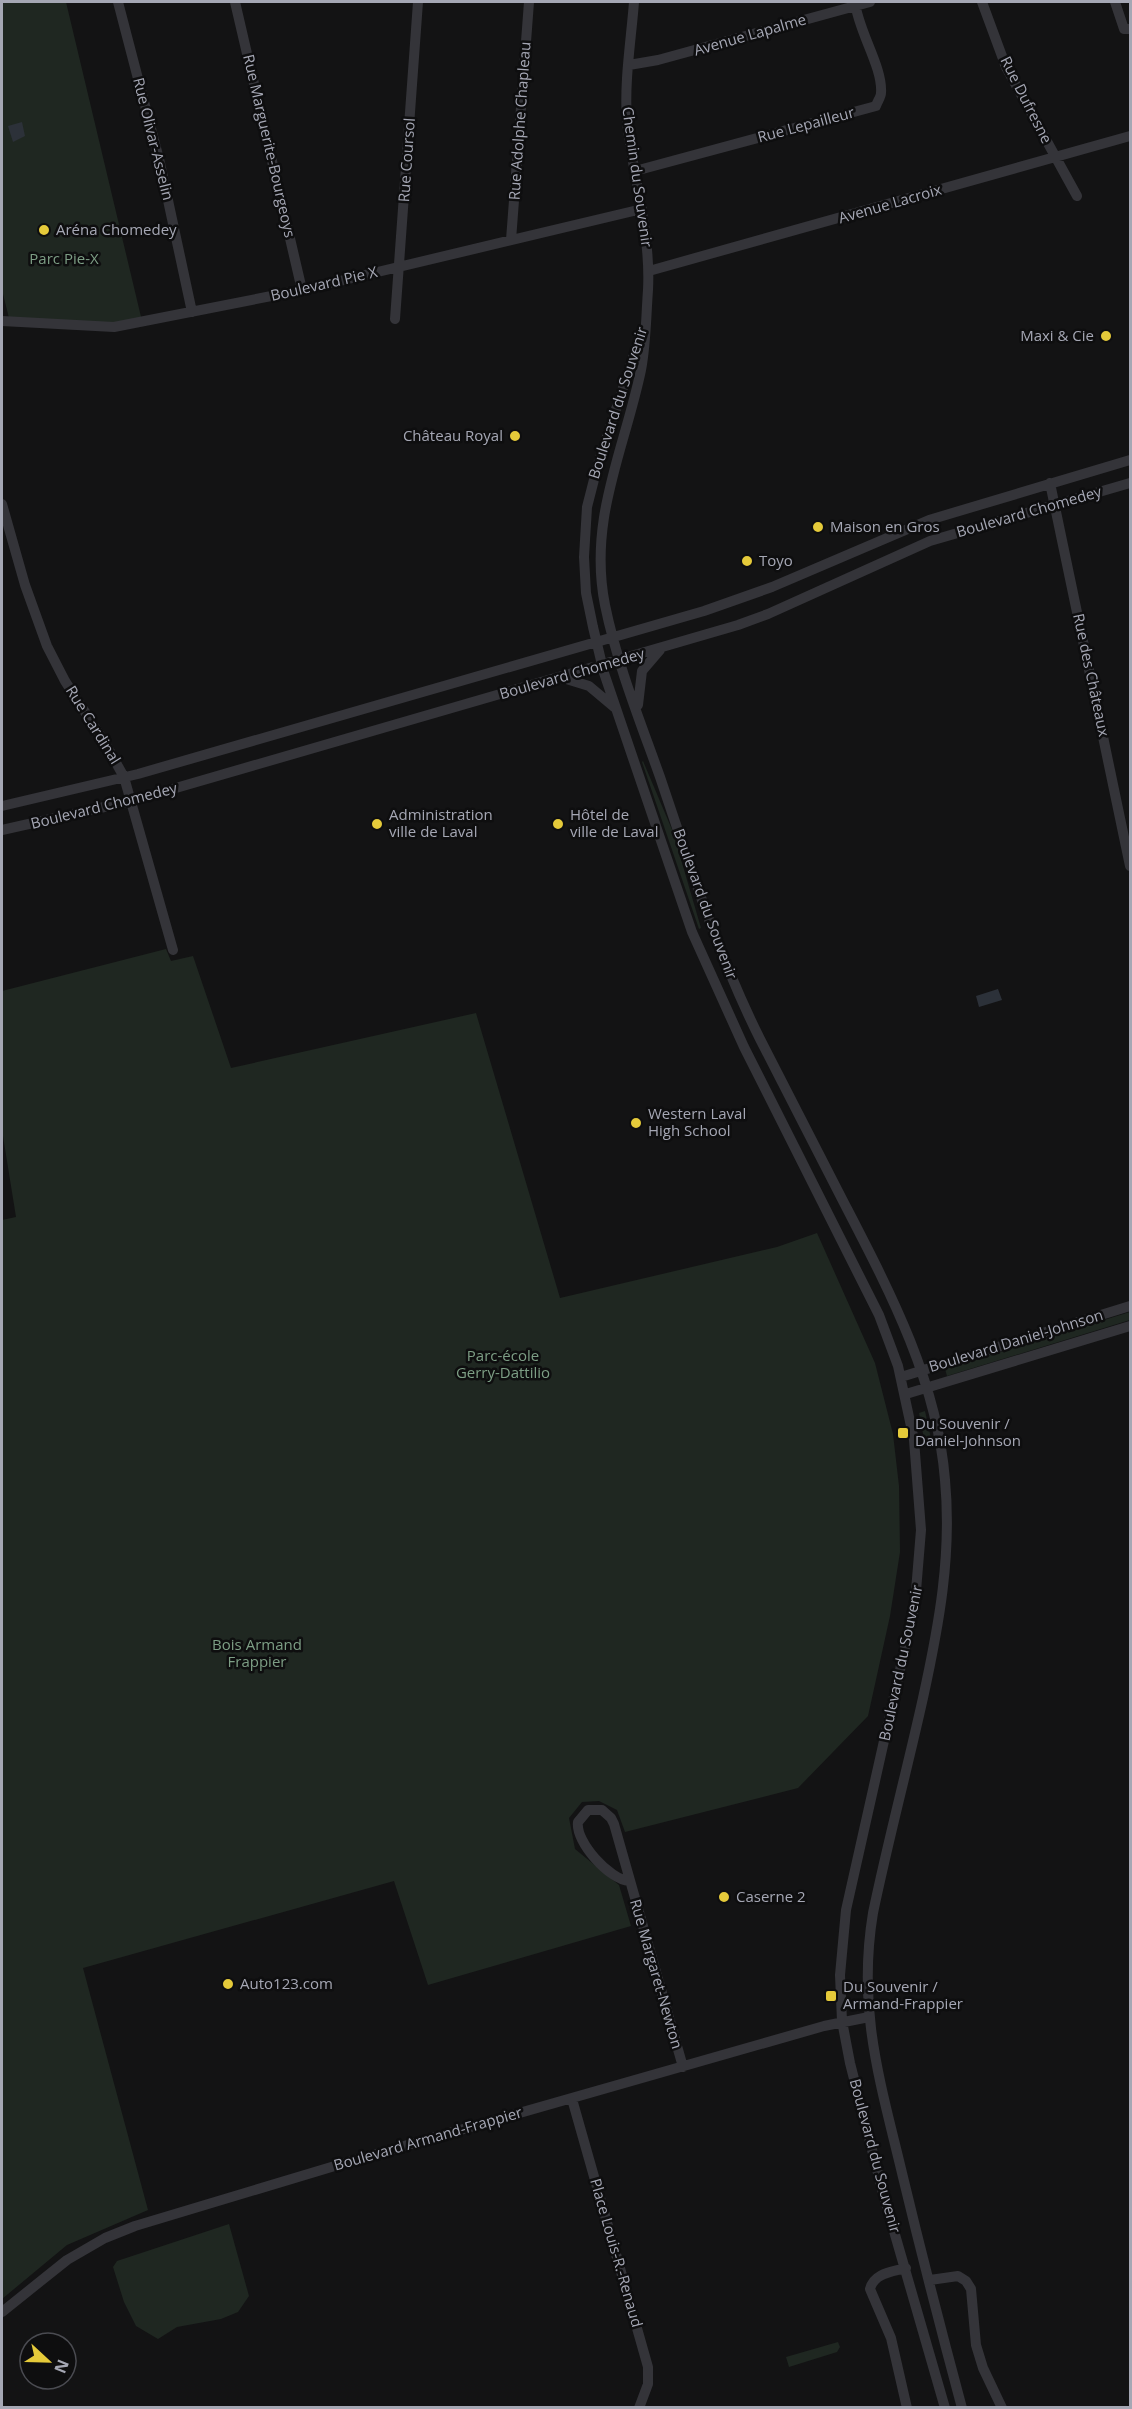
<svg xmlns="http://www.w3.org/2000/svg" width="1132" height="2409" font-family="'Open Sans',sans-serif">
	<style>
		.green { fill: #1f2721 }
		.water { fill: #2c3139 }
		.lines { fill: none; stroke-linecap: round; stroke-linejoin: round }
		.minor { stroke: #343439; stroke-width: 10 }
		.poi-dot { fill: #e5ca3a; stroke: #0e0e0f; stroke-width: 2 }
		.labels { text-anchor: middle; stroke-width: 5; stroke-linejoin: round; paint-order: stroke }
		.street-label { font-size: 15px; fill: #a5a7b4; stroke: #0e0e0f }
		.poi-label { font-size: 15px; fill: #a5a7b4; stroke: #0e0e0f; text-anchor: start }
		.park-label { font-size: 15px; fill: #7d9e85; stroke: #0e0e0f }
	</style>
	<rect width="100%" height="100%" fill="#131314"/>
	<path class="green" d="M2 2H66L142 321 138 323 10 322 2 290Z
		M643 761 673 832 701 928 699 929 642 762Z
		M166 949 171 961 193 956 231 1068 476 1013 560 1298 777 1247 817 1233 875 1363 893 1434 899 1486 900 1552 890 1616 868 1716 798 1788 625 1832 617 1810 599 1801 582 1802 569 1818 575 1849 619 1885 631 1926 428 1985 394 1881 83 1968 148 2210 67 2245 2 2299V1220L16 1217 2 1130V991Z
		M1130 1312V1320L947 1376 945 1369Z
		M925 1411 932 1443 925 1444 919 1413Z
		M229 2224 249 2296 238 2312 221 2319 177 2327 158 2339 136 2326 124 2302 113 2267 117 2261Z
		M838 2342 840 2347 837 2352 789 2367 786 2357Z"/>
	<path class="water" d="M22 122 25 136 13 142 8 126Z
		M998 989 1002 1000 979 1007 976 996Z"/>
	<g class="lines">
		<path class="minor" d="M118 2 160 163 192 312
			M235 2 302 290
			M634 2C631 41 624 82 627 121 633 178 651 233 648 290 646 317 646 344 641 370 624 451 588 520 605 605 617 664 640 721 660 777 690 866 718 955 760 1039 787 1092 815 1146 842 1199 888 1288 937 1379 945 1480 952 1555 939 1625 923 1698 907 1770 888 1841 873 1913 857 2009 880 2081 902 2173 921 2252 941 2330 962 2408
			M982 2 1006 67 1077 196
			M1115 2 1124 29H1130
			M629 65 658 60 870 2
			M635 171 876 106C877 102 881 97 881 93 883 67 858 31 855 2
			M511 240 529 2
			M649 271 1130 136
			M395 319 418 2
			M2 321 114 327 302 290 642 209
			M641 333 598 464 587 507 584 557 586 593 593 627 604 673 692 932 744 1047 879 1315 898 1366 914 1440 921 1530 915 1603 846 1910 840 1975 842 2021 850 2063 883 2193 945 2408
			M1050 483 1130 866
			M2 504 25 585 47 646 65 681 105 743 124 777 173 950
			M563 678 589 686 614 707
			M638 705 642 671 660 650
			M2 806 138 774 704 611 772 587 929 520 1130 460
			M2 830 131 801 738 625 768 614 930 541 1130 483
			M901 1377 1130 1306
			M906 1394 1130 1326
			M629 1881C610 1880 575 1842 578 1822L588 1810H602L611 1818 614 1824 683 2067
			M572 2099 648 2367V2384L639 2408
			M906 2268C892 2272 874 2273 870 2289L891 2338 907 2408
			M930 2280 958 2276 966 2281 971 2289 976 2345 983 2368 1002 2408
			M2 2312 67 2260 105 2238 135 2226 348 2162 824 2026 869 2017"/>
	</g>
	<g class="poi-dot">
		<circle cx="44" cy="230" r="6"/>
		<circle cx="1106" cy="336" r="6"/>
		<circle cx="515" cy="436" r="6"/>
		<circle cx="818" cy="527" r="6"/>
		<circle cx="747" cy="561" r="6"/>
		<circle cx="377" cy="824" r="6"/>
		<circle cx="558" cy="824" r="6"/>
		<circle cx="636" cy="1123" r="6"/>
		<rect x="897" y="1427" width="12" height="12" rx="3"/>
		<circle cx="724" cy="1897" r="6"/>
		<circle cx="228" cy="1984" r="6"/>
		<rect x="825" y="1990" width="12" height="12" rx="3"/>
	</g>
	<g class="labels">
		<g class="street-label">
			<text transform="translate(750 35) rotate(-16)" y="5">Avenue Lapalme</text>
			<text transform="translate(1026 100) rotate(63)" y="5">Rue Dufresne</text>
			<text transform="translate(520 121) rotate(-86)" y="5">Rue Adolphe Chapleau</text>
			<text transform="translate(806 125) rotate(-15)" y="5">Rue Lepailleur</text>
			<text transform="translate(153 139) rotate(76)" y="5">Rue Olivar-Asselin</text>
			<text transform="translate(269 146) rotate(77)" y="5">Rue Marguerite-Bourgeoys</text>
			<text transform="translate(407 160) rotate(-86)" y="5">Rue Coursol</text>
			<text transform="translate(637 177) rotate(82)" y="5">Chemin du Souvenir</text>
			<text transform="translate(890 204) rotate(-16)" y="5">Avenue Lacroix</text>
			<text transform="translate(324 284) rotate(-13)" y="5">Boulevard Pie X</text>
			<text transform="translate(618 403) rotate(-72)" y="5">Boulevard du Souvenir</text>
			<text transform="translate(1029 512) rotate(-16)" y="5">Boulevard Chomedey</text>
			<text transform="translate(572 674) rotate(-16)" y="5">Boulevard Chomedey</text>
			<text transform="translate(1091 675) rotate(78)" y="5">Rue des Châteaux</text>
			<text transform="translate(93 725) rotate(58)" y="5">Rue Cardinal</text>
			<text transform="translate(104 806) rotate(-14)" y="5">Boulevard Chomedey</text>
			<text transform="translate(705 904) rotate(70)" y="5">Boulevard du Souvenir</text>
			<text transform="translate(1016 1341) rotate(-17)" y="5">Boulevard Daniel-Johnson</text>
			<text transform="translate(901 1663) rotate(-78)" y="5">Boulevard du Souvenir</text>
			<text transform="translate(656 1974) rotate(74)" y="5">Rue Margaret-Newton</text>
			<text transform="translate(428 2139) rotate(-16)" y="5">Boulevard Armand-Frappier</text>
			<text transform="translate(875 2156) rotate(75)" y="5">Boulevard du Souvenir</text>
			<text transform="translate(616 2253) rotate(74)" y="5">Place Louis-R.-Renaud</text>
		</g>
		<g class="poi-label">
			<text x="56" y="235">Aréna Chomedey</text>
			<text x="1094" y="341" text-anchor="end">Maxi &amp; Cie</text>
			<text x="503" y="441" text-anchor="end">Château Royal</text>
			<text x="830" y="532">Maison en Gros</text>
			<text x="759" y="566">Toyo</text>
			<text x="389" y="820">Administration<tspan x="389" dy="17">ville de Laval</tspan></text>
			<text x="570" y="820">Hôtel de<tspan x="570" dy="17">ville de Laval</tspan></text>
			<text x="648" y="1119">Western Laval<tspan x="648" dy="17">High School</tspan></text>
			<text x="915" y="1429">Du Souvenir /<tspan x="915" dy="17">Daniel-Johnson</tspan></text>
			<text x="736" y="1902">Caserne 2</text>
			<text x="240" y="1989">Auto123.com</text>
			<text x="843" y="1992">Du Souvenir /<tspan x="843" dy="17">Armand-Frappier</tspan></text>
		</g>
		<g class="park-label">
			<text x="64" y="264">Parc Pie-X</text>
			<text x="503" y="1361">Parc-école<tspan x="503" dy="17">Gerry-Dattilio</tspan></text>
			<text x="257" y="1650">Bois Armand<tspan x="257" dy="17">Frappier</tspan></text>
		</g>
	</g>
	<rect width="1132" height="2409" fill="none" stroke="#a5a7b4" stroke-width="6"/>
	<g transform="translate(48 2361) rotate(112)"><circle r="28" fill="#0e0e0f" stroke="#4a4b51" stroke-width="1.5"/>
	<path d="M0-4.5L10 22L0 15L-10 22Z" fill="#e5ca3a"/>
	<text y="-9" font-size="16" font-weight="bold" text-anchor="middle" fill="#a5a7b4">N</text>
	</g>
</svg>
